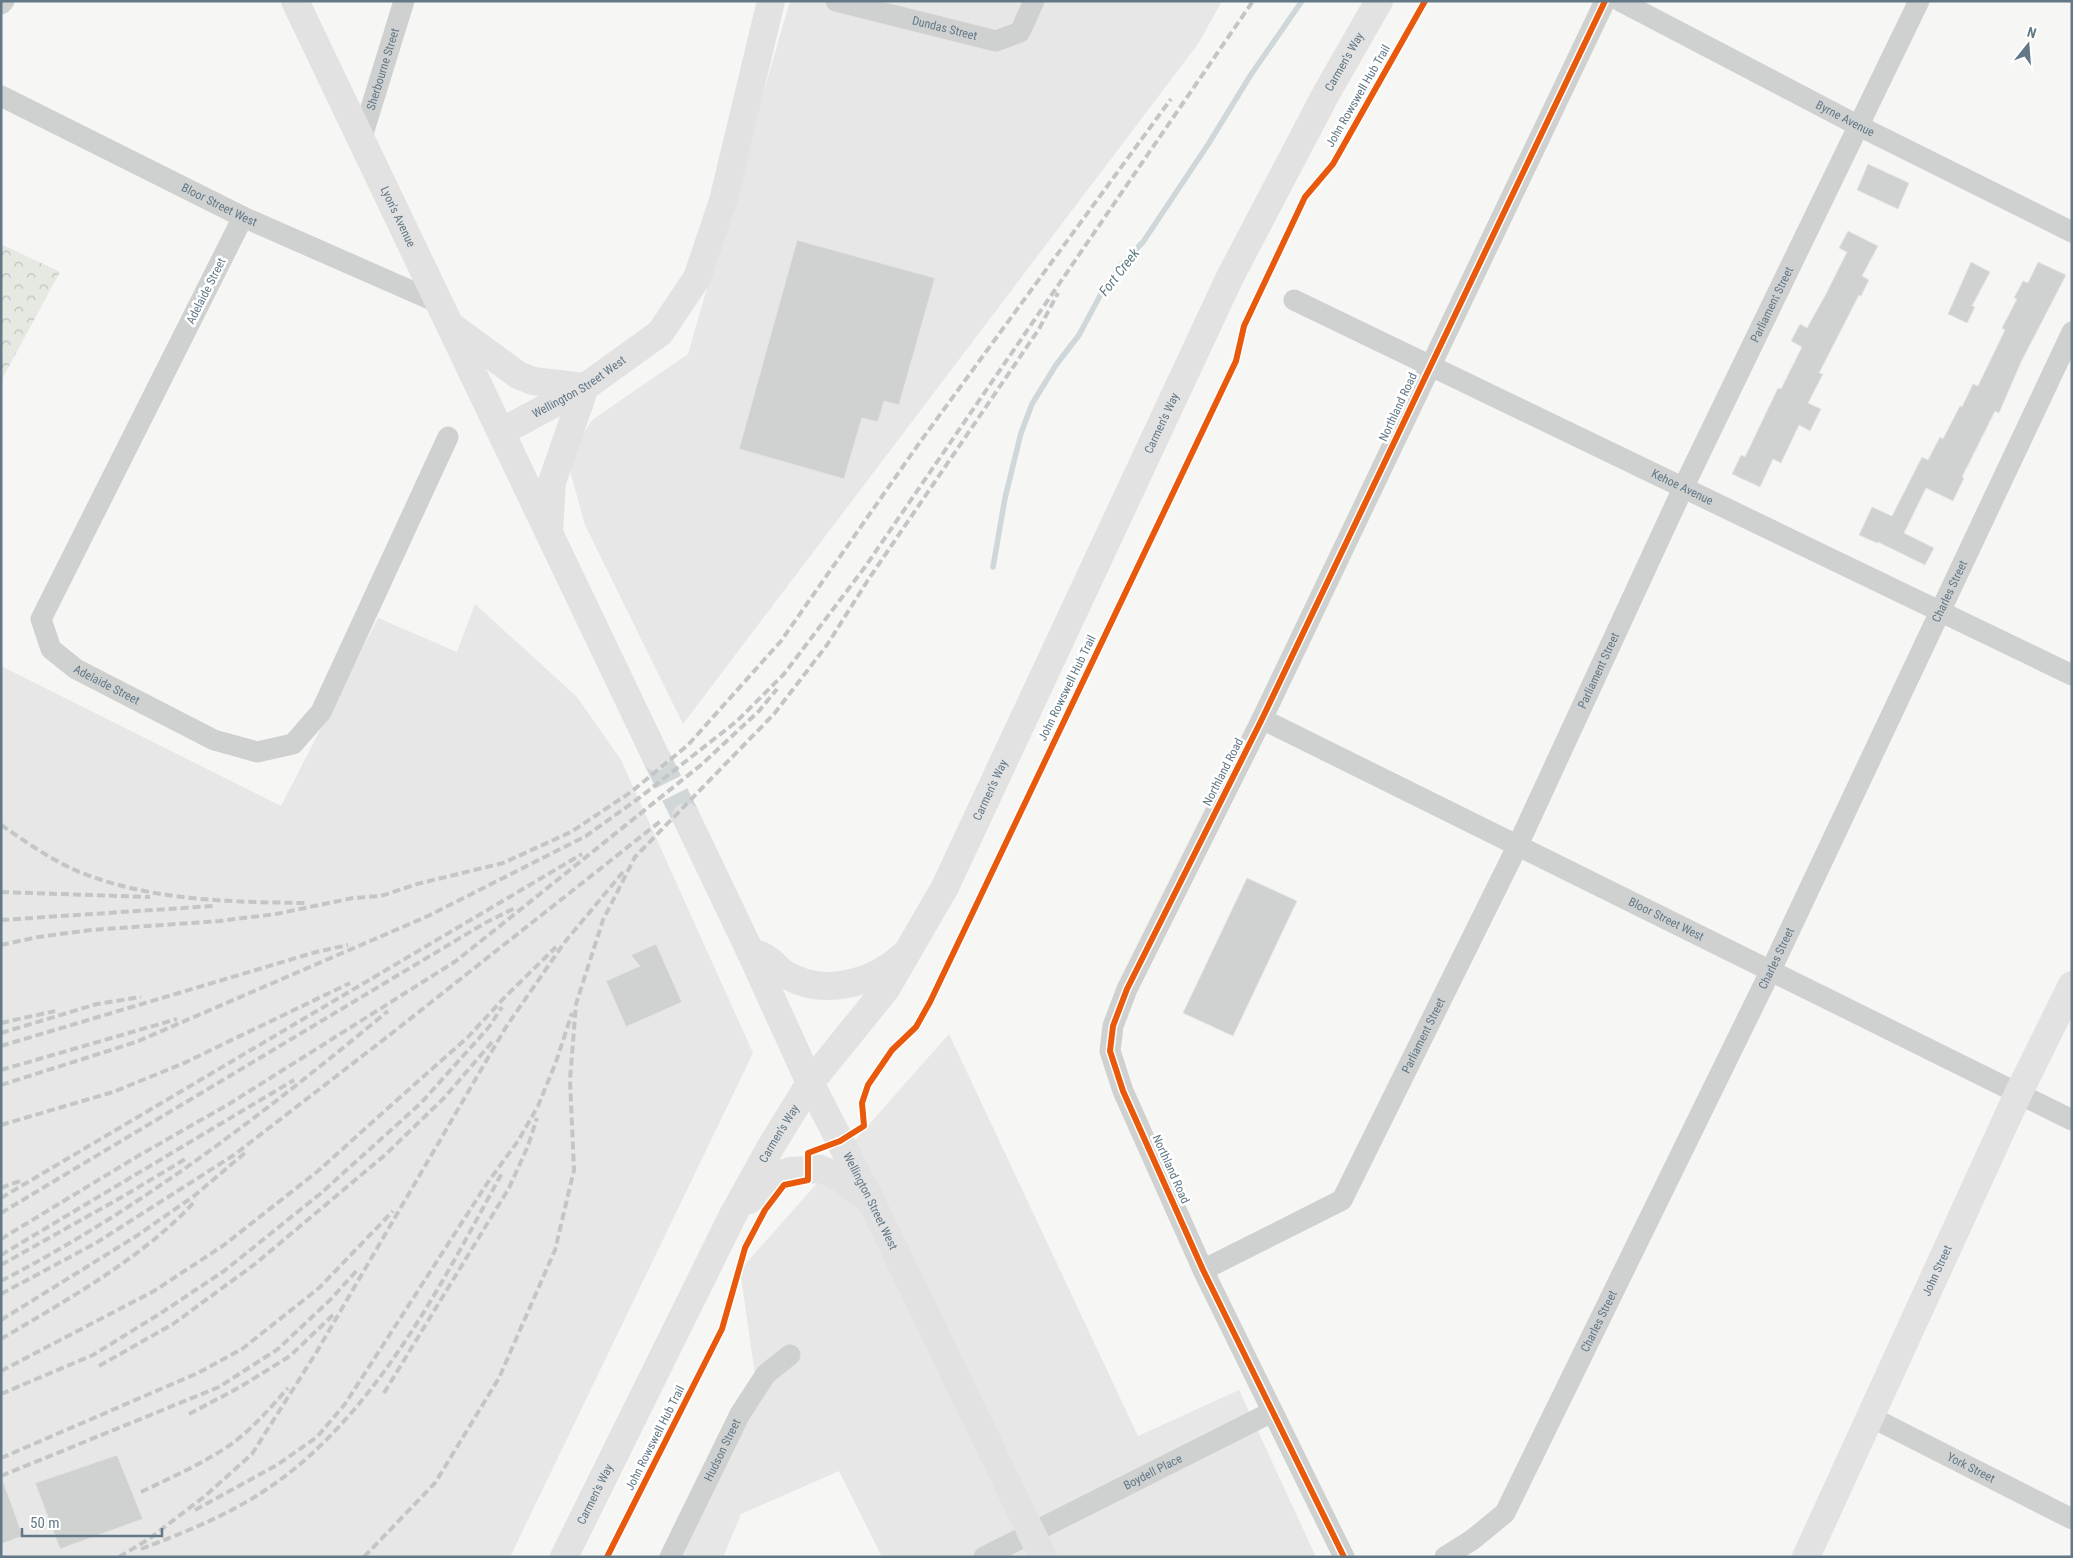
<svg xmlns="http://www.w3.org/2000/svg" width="2073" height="1558" font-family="'Roboto Condensed',sans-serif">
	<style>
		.built { fill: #e6e7e6 }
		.forest { fill: url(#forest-crowns) }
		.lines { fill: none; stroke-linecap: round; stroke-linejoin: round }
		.stream { stroke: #ced7d9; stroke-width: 5.5 }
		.building { fill: #d0d2d1; stroke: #e5e5e4 }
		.secondary-tunnel { stroke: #d1d6d8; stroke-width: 28; stroke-dasharray: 28 14; stroke-linecap: butt }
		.street { stroke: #cfd1d1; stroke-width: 21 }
		.secondary { stroke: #e2e2e3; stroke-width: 28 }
		.highway { stroke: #e2e2e3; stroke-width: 28 }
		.rail { stroke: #c4c6c6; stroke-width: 4; stroke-dasharray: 8 4; stroke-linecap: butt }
		.cycleway-casing { stroke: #fff; stroke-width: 9 }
		.cycleway { stroke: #e8590c; stroke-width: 6 }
		.labels { text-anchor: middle; stroke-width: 5; stroke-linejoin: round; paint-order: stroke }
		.street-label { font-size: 12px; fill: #637886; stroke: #fff }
		.water-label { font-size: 14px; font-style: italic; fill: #5f7b83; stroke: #fff }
	</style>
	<defs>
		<pattern id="forest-crowns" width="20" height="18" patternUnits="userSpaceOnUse" patternTransform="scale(1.25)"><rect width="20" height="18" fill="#e6e9e2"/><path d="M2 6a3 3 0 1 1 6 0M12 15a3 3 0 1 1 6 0" fill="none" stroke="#bec2bd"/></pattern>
	</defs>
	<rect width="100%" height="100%" fill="#f6f6f4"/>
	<path class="built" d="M790 1H1222L1198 44 683 724 585 525 567 460 592 420 688 354Z
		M475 604 577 697 621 760 753 1053 510 1557H1V666L281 806 378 618 457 652Z
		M949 1034 1138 1436 1239 1390 1316 1557H882L839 1471 741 1514 723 1557H674L757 1389 740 1270Z"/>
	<path class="forest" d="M1 244 60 272 1 381Z"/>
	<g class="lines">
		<path class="stream" d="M993 567 1005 498 1021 433 1032 404 1056 365 1079 335 1102 292 1120 266 1143 242 1209 143 1250 76 1302 1"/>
	</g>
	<path class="building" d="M1868 164 1909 183 1898 209 1857 190Z
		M1848 231 1878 246 1862 276 1869 280 1861 296 1859 295 1819 373 1823 374 1808 403 1821 409 1810 431 1799 425 1781 463 1773 459 1760 487 1732 474 1741 455 1745 457 1778 388 1781 389 1802 347 1791 341 1800 324 1807 328 1825 296 1847 252 1839 248Z
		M797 240 935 278 899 405 884 401 878 422 862 418 844 479 739 449Z
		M1971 262 1990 272 1972 306 1975 307 1967 323 1948 314Z
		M2038 262 2066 275 2021 362 1999 413 1995 411 1962 477 1964 478 1953 501 1926 488 1904 533 1934 548 1925 565 1878 542 1877 543 1859 535 1872 507 1892 516 1922 457 1928 460 1940 437 1943 439 1960 406 1962 407 1973 384 1978 386 2005 330 2002 328 2017 299 2014 298 2023 281 2028 283Z
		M1247 878 1297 901 1233 1036 1183 1013Z
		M656 944 682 1002 626 1027 606 981 640 966 631 955Z
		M117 1455 143 1519 60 1549 35 1483Z
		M3 1481 23 1536 1 1544V1482Z"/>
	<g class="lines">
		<path class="secondary-tunnel" d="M656 757 686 817"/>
		<g class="street">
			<path id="s1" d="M836 1 996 41 1020 32 1034 1"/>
			<path id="s2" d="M1620 1 1859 126 2072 232"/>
			<path d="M1 4 4 1"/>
			<path id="s3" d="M1 96 243 217 441 304"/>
			<path id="s4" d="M362 137 404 1"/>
			<path id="s5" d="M243 217 41 619 51 649 76 669 214 740 257 752 293 744 321 712 448 437"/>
			<path id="s6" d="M1294 300 2072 675"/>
			<path id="s7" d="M1262 719 2072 1120"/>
			<path id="s8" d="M1203 1270 1342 1200 1517 847 1684 486 1919 1"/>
			<path id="s9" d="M1871 1417 2072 1519"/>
			<path id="s10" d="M670 1557 740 1414 766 1374 790 1355"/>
			<path id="s11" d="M984 1557 1272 1412"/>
			<path d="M1344 1557 1203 1270 1123 1091 1110 1051 1113 1026 1127 989 1262 719 1605 1"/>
			<path id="s12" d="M1445 1557 1472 1540 1505 1513 1771 970 2072 332"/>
		</g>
		<g class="secondary">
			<path id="s13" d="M295 1 656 757"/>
			<path d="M454 328 518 375 533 381 585 387"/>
			<path id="s14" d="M501 432 585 387 660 333 697 278 723 201 771 1"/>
			<path d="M549 531 552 482 585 387"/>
			<path id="s15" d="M686 817 750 951 810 1083 871 1201 1043 1557"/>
			<path id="s16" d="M1806 1557 2018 1094 2072 985"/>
		</g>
		<g class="highway">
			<path d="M750 951C755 953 762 955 767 959 774 963 778 970 785 974 822 997 872 984 903 956"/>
			<path d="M749 1200 776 1176 790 1171 820 1169 838 1176 871 1201"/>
			<path id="s17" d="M564 1557 733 1215 770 1148 810 1083 886 989 945 887 1230 277 1327 92 1379 1"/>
		</g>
		<path class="rail" d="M1 825C29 844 58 865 90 876 159 901 233 902 305 903
			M1 892 150 897
			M1 920 213 906
			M1 945 38 937 91 930 220 921 276 914 353 898 381 896 417 884 503 863 571 832 631 792 688 745 781 641 920 442 1171 99
			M1 1023 55 1011
			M1 1033 97 1004 141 997
			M1 1046 316 952 348 945
			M1 1070 177 1019
			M1 1085 136 1042 428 916 586 836 639 798 737 721 784 674 865 567 1253 1
			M1 1125 113 1092 182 1064 350 983
			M1 1188 20 1181
			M1 1198 582 854
			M1 1213 485 923 515 908
			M1 1239 138 1156 229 1104 456 961 701 765 759 711 777 689
			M1 1255 294 1080
			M1 1265 122 1197 187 1158
			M1 1281C141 1209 267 1111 388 1011
			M1 1294 96 1243 234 1155 387 1037 662 820
			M1 1320 135 1237 194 1196 246 1152
			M1 1339C65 1301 146 1256 196 1200
			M99 1366 173 1324 255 1264 385 1155 445 1097 492 1042
			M1 1371 154 1291 224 1245 318 1171 397 1100 468 1037 505 997 556 947
			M384 1393 509 1188 528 1146 537 1118
			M1 1394 93 1355 161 1313 224 1271 320 1194 421 1103 489 1027 502 1007
			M189 1414 240 1387 290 1356 333 1315
			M1 1458 198 1373 242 1349 319 1288 393 1211
			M1 1476 219 1387 278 1349 331 1299 359 1268
			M141 1492C170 1478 200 1465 227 1447 251 1431 269 1409 288 1388
			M195 1510 277 1465 317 1437 345 1404 488 1182 518 1141 538 1106 556 1062 572 1013
			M141 1549C183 1533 226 1516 264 1491 373 1420 441 1285 502 1173
			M119 1557 149 1539 205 1496 252 1454 316 1353 506 1027 564 943 623 872
			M364 1557 435 1483 499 1378 555 1250 574 1170 570 1080 576 1004 603 920 635 857 774 714 827 645 868 580 1039 329 1058 293"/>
		<g class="cycleway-casing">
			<path id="cycleway" d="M607 1557 722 1329 745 1248 765 1210 784 1185 808 1180V1153L840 1141 864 1126 862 1103 868 1085 892 1050 916 1027 930 1002 1236 361 1244 326 1305 197 1333 164 1425 1
				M1344 1557 1203 1270 1123 1091 1110 1051 1113 1026 1127 989 1262 719 1605 1"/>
		</g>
		<use href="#cycleway" class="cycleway"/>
	</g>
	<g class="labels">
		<g class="street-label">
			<text dy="4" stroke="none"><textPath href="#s1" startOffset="112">Dundas Street</textPath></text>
			<text dy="4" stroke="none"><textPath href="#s17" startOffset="1690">Carmen's Way</textPath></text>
			<text dy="4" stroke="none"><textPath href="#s4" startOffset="71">Sherbourne Street</textPath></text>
			<text transform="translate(1358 96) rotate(-60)" y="4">John Rowswell Hub Trail</text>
			<text dy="4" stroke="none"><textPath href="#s2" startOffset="254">Byrne Avenue</textPath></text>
			<text dy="4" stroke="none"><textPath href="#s3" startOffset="244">Bloor Street West</textPath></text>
			<text dy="4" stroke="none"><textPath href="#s13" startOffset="239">Lyon's Avenue</textPath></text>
			<text transform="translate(206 291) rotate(-63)" y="4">Adelaide Street</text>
			<text dy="4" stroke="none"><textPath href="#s8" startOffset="1149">Parliament Street</textPath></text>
			<text dy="4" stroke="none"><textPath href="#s14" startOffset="90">Wellington Street West</textPath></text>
			<text transform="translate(1398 407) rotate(-65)" y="4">Northland Road</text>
			<text dy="4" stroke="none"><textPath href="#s17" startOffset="1285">Carmen's Way</textPath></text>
			<text dy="4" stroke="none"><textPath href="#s6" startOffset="431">Kehoe Avenue</textPath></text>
			<text dy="4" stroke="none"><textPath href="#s12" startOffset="1098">Charles Street</textPath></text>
			<text dy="4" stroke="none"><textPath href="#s8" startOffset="744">Parliament Street</textPath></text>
			<text dy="4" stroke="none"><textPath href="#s5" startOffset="548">Adelaide Street</textPath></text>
			<text transform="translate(1067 688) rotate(-64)" y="4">John Rowswell Hub Trail</text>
			<text transform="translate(1223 772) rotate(-63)" y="4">Northland Road</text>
			<text dy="4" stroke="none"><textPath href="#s17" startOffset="880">Carmen's Way</textPath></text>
			<text dy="4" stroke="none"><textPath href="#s7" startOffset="451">Bloor Street West</textPath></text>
			<text dy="4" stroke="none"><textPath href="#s12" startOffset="692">Charles Street</textPath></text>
			<text dy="4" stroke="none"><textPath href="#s8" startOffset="339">Parliament Street</textPath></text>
			<text dy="4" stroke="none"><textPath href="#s17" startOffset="475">Carmen's Way</textPath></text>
			<text transform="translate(1171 1169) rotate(66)" y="4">Northland Road</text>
			<text dy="4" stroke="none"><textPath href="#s15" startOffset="426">Wellington Street West</textPath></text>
			<text dy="4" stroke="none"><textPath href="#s16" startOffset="315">John Street</textPath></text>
			<text dy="4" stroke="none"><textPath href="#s12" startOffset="288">Charles Street</textPath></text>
			<text transform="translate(655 1438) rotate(-63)" y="4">John Rowswell Hub Trail</text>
			<text dy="4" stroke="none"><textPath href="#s10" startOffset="119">Hudson Street</textPath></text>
			<text dy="4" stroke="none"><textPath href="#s9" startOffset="112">York Street</textPath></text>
			<text dy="4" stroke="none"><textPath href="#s11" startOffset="189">Boydell Place</textPath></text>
			<text dy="4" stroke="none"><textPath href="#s17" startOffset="70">Carmen's Way</textPath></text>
		</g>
		<g class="water-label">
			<text transform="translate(1119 272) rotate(-52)" y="5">Fort Creek</text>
		</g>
	</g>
	<rect width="2073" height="1558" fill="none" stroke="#637886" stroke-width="5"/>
	<g transform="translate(2028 45) rotate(17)" stroke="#ffffff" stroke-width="4" paint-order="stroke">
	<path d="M0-4L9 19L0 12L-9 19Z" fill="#637886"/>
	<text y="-8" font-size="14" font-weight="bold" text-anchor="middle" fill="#637886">N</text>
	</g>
	<path d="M22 1528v8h140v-8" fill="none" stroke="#637886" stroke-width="2.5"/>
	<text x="30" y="1528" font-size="15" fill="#637886" stroke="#ffffff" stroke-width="4" paint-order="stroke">50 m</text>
</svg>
